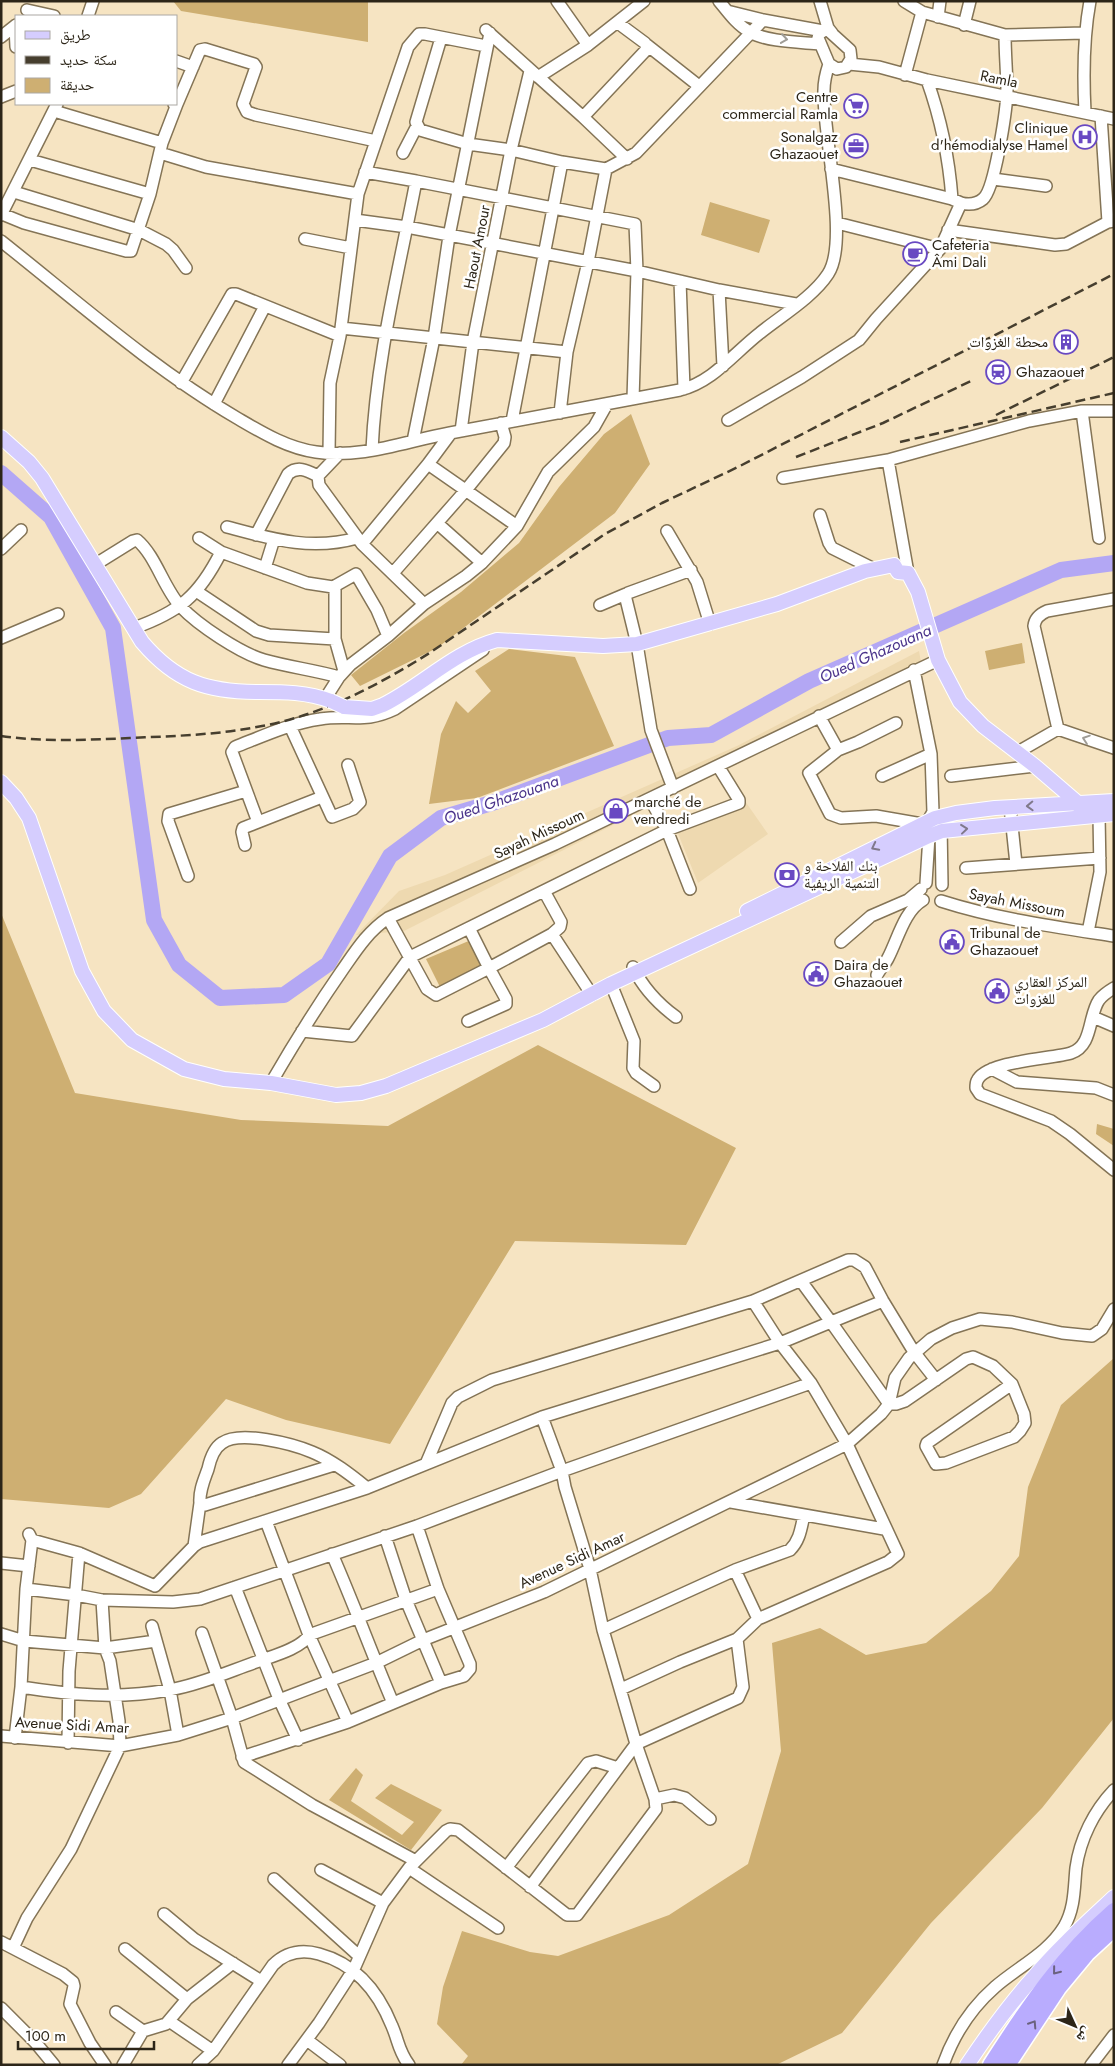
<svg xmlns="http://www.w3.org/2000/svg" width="1115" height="2066" font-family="Jost,'Noto Naskh Arabic',sans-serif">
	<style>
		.built { fill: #eed9b0 }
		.green { fill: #ceaf72 }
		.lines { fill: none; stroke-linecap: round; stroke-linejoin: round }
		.river { stroke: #b3a7f4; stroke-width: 16 }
		.minor-casing { stroke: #847456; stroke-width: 14 }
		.major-casing { stroke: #fff; stroke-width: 16 }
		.highway-casing { stroke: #fff; stroke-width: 19 }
		.minor { stroke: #fff; stroke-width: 11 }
		.major { stroke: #d5cdfe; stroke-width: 14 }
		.highway { stroke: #b9acfe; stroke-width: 16 }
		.rail { stroke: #463e2e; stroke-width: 2.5; stroke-dasharray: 10 5; stroke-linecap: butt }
		.major-bridge-casing { stroke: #fff; stroke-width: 16; stroke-linecap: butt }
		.major-bridge { stroke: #d5cdfe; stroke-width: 14 }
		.oneway { stroke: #a09d97 }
		.oneway2 { stroke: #80798b }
		.oneway3 { stroke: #6b627f }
		.labels { text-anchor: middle; stroke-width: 5; stroke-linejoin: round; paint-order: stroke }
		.street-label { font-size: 15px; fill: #2c2518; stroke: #fff }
		.poi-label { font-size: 15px; fill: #2c2518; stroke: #fff; text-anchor: start }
		.water-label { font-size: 16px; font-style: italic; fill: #49328a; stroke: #fff }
	</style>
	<rect width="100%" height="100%" fill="#f6e4c2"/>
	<path class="built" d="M919 651 922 668 404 931 356 935 399 891 445 875 737 746Z
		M745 801 768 834 698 883 677 831Z"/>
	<path class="green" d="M173 1H368V42L181 11Z
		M710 202 770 220 759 253 701 235Z
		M631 414 650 464 615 513 437 648 360 686 351 675 404 633 461 592 519 543 559 487 604 434Z
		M1022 643 1025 663 989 670 985 651Z
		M509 649 575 657 614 746 477 798 429 804 441 734 456 701 468 713 491 691 475 671Z
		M1 913 75 1093 241 1120 388 1126 538 1045 736 1148 686 1245 515 1241 390 1444 286 1420 226 1399 141 1494 109 1508 1 1499Z
		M471 940 482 968 440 987 426 959Z
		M1097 1124 1114 1129V1146L1096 1134Z
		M1114 1358V1718L1042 1808 931 1923 842 2033 776 2065H461L468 2056 437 2024 443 1987 462 1931 530 1952 558 1956 669 1915 748 1864 781 1751 772 1643 820 1628 866 1655 926 1643 991 1591 1019 1556 1028 1487 1061 1405Z
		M356 1768 363 1775 351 1801 402 1835 414 1822 375 1798 391 1784 442 1810 411 1850 329 1800Z"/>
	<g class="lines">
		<path class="river" d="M1 473 51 517 113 628 154 920 179 965 220 998 284 995 328 964 390 856 441 818 495 802 668 738 711 735 809 681 1061 570 1114 563"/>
		<g class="minor-casing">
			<path id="minor" d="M557 1 588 45
				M719 1C728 12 737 25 750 32 767 42 800 42 820 44
				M820 1 828 28 832 33
				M904 1 922 12 905 75
				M27 10 54 16
				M727 11 763 20 823 31
				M922 12 1005 35
				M88 16 93 1
				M938 17 940 1
				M618 23 645 43 647 49 583 117 627 159
				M964 25 970 1
				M15 26 16 47
				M486 30 583 117
				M825 30 829 31 850 50 851 59 846 67 837 69 829 64 818 38 819 34Z
				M1 37 16 25
				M441 38 416 122 420 130 468 144 511 150 562 162 606 169
				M647 45 699 86
				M176 61 193 67
				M849 64 879 67 927 80 1114 119
				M538 77 588 45 644 1
				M927 80C941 119 949 158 952 199L961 203
				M1 97 16 91
				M174 104H177L200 50 205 49 254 64 256 67 243 104 247 112 256 115 376 141
				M54 111 162 143
				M1085 112C1083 74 1083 39 1090 1
				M1101 116 1108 222
				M160 153 206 167 358 194
				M403 153 417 126
				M30 160 150 194
				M831 169 952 199
				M365 172 416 181
				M993 179 1046 186
				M14 192 139 230 166 244 173 250 186 268
				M2 214 24 223 126 251H131L150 194 162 143 177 104
				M1 215 57 104
				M355 220 407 227 637 271 719 290 796 304
				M837 223 940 249
				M948 230 1055 245 1066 244 1108 222 1114 221
				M305 239 351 248
				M1 241C78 302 152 368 237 418 261 432 287 448 316 452 361 459 406 441 450 433 527 418 603 405 680 390 713 382 734 353 760 333 781 316 813 297 828 274 850 241 822 133 824 90 824 81 826 73 829 64
				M680 281 684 389
				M719 290 723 366
				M341 328 567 352
				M181 383 232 294H236L340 336
				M214 404 265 306
				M1082 411 1099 538
				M560 413 567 352 588 262 606 169 636 153 763 20
				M728 420 802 377 859 340 876 319 940 249 961 203C969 205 977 204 983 199 995 189 1006 111 1007 93 1007 74 1005 54 1005 35L1084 33
				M512 421 562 162
				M461 431 473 342 511 150 530 71
				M413 441 434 338 449 236 490 33
				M372 450C376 359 399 270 416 181L635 224 637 271 633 399
				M329 453 330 383 340 336 358 194 408 47 419 34H425L486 46
				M340 453 318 476 319 485 362 544 424 604
				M428 464 517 526
				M783 478 888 460
				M820 515 829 543 832 548 872 568H878
				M437 523 482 563
				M227 527C272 539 311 551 357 538
				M667 531 697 582 710 624
				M256 535 288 474C298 465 308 471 318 476
				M199 538 221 552 307 583 333 587 335 590V639L344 671
				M362 544 428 464 451 433
				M1 549 21 530
				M96 564 133 541 137 540C156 556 164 589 181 607 198 625 240 653 264 660 289 667 314 670 339 677
				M265 568 274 539
				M393 573 466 490 504 443 505 437 501 423
				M908 573 888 460 1029 421 1082 411H1114
				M333 587 356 574 377 610 388 636
				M196 591 256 631 269 635 335 639
				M600 605 626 594
				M134 628C179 612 199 596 221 552
				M1 638 58 614
				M914 670 931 754 933 812 928 821 929 836 926 883
				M325 699 339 677 350 665 388 636 424 604 466 576 482 563 517 526 548 472 594 427 607 404
				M819 716 838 750 858 742 896 723
				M290 726 332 817 353 809 360 802 348 765
				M1058 729 1034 626C1035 618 1040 614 1047 611L1114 599
				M838 750 809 773 830 814 841 818 876 816 922 824
				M1018 752 1058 729 1114 748
				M882 776 931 754
				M951 776 1035 766
				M673 788 651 730 637 644 625 595 628 593 691 570
				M650 799 667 830 690 889
				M1010 807 1016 864
				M258 822 232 752 235 747C263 736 291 723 320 719 350 714 364 724 395 709L483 650
				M941 824 942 885
				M245 845 242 832 243 828 322 797
				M966 868 1100 858
				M188 876 168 821 169 814 246 791
				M941 901C997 919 1056 927 1114 936
				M388 918 427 989 436 995 489 968 469 928
				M1088 932 1100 872 1099 815
				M552 934 592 995
				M841 942 871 916 908 900 921 889
				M633 967C643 988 657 1003 676 1017
				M877 975C880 969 885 964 888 958 898 939 904 911 923 900
				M611 984 634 1041 633 1068 636 1073 654 1086
				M1114 988C1109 991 1103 995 1099 1000 1088 1016 1093 1046 1071 1053 1052 1059 985 1061 977 1081 976 1083 976 1086 976 1088L980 1094 1051 1121 1070 1134 1114 1170
				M1093 1017 1114 1026
				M468 1021 506 1004V999L489 968 552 934 560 927 561 922 544 891
				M302 1031 352 1036 410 957 667 830 739 803V800L718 766
				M992 1069 1017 1082 1096 1088 1114 1095
				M271 1083C293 1045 316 1008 341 972 355 952 367 932 388 918L555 844 938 660
				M801 1281 831 1322 883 1301
				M426 1464 452 1403 458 1397 492 1380 753 1301 848 1260H854L865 1267 883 1301 914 1352 936 1380
				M334 1465 205 1505 200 1503C199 1491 204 1480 208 1469 210 1460 214 1448 222 1443 240 1430 293 1444 312 1452 332 1460 351 1475 367 1488
				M731 1502 884 1529
				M266 1521 309 1635 348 1722
				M385 1536 406 1600 441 1683
				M32 1540 79 1553 155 1586
				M194 1546 200 1503
				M332 1554C354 1604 372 1654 393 1703
				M1 1563 29 1566
				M735 1570 758 1619
				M155 1586 194 1546 200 1542 367 1488 542 1417 780 1343 831 1322 889 1404H896L905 1401 966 1359 973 1357 993 1366 1012 1384 1024 1414 1025 1423 1020 1431 1014 1437 946 1463 936 1464 926 1446 927 1443 1012 1384
				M235 1587 279 1699 298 1740
				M26 1589 76 1595 102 1600 173 1602 200 1599 417 1526 562 1471 542 1417
				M152 1626 170 1690 178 1735
				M603 1630 735 1570 790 1550C800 1540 801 1528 804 1515
				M202 1633 232 1718 244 1762 312 1805 416 1861
				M1 1634 24 1641 105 1648 156 1641
				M21 1687C71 1695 119 1699 169 1690 199 1685 230 1671 259 1661 273 1656 302 1648 309 1635L438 1589
				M621 1689 680 1662 737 1639
				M1 1736 120 1746 178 1735 232 1718 376 1663 423 1640 544 1592 847 1444 881 1414 889 1404 895 1378 909 1358 931 1339 952 1328 980 1319 1012 1322 1062 1333 1092 1336 1102 1329 1114 1309
				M15 1738 21 1687 26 1589 32 1540 29 1534
				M68 1743 69 1671 79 1553
				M242 1757 348 1722 441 1683 464 1676 470 1669V1664L438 1589 417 1526
				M655 1799 674 1795 685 1798 710 1819
				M409 1868 498 1928
				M506 1868 588 1763 596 1761 618 1768
				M321 1870 383 1903
				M274 1879 359 1956
				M530 1887 636 1744 738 1698 743 1687 737 1639 758 1619 888 1562 898 1554 847 1444 811 1383 780 1343 753 1301
				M164 1914 194 1939 261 1981
				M1 1942 63 1974 73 1982 74 1986 70 2004 90 2043 105 2065
				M13 1948 27 1918 71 1849 120 1746 119 1721 110 1661 105 1648 102 1600
				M125 1949 187 1999
				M1 2008 35 2042 54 2065
				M116 2012 143 2031 166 2024 187 1999 233 1963
				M169 2021 213 2051
				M307 2040 340 2065
				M123 2065 143 2031
				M198 2065 213 2051 273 1965C286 1952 301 1949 319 1954 356 1964 378 1991 392 2026 399 2042 398 2050 409 2065
				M288 2065 319 2023 354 1969 383 1903 409 1868 446 1831 450 1829 458 1830 567 1915H577L656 1809 655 1799 636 1744 603 1630 590 1569 565 1487 562 1471 811 1383
				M943 2065C954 2034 971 2008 995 1987 1018 1967 1048 1953 1064 1927 1075 1908 1074 1888 1076 1868 1080 1839 1094 1811 1114 1790
				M1091 2065 1114 2035"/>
		</g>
		<g class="major-casing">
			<path id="major" d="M1 437 29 462 42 478 142 642C176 682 207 692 259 692 284 692 307 692 331 701
				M344 707 372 709 383 705C423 685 453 652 497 640L603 646 637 644 777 604 865 571 894 565 898 572 908 573 918 592 938 660 960 702 983 726 1035 766 1078 803 1084 817
				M1 782 16 798 29 818 82 971 104 1011 132 1040 184 1069 224 1079 271 1083 336 1095 361 1093 386 1086 543 1020 611 984 929 836 942 831 1114 814
				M747 911 935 818 956 813 995 808 1114 801
				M967 2065C987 2035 1008 2006 1032 1979 1057 1949 1086 1923 1114 1897"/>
		</g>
		<g class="highway-casing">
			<path id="highway" d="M991 2065C1027 2009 1063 1955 1114 1911
				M1007 2065 1058 1988 1087 1953 1114 1928"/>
		</g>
		<use href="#minor" class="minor"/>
		<use href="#major" class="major"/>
		<use href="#highway" class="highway"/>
		<path class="rail" d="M996 415 1114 357
			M900 442 1114 393
			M796 457 883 423 971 381
			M1 736C44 742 87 740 130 738 174 736 218 735 262 726 322 715 379 685 431 652L605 534 662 503 738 467 1114 274"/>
		<g class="major-bridge-casing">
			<path id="major-bridge" d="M331 701 344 707"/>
		</g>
		<use href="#major-bridge" class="major-bridge"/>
	</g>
	<defs><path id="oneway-chevron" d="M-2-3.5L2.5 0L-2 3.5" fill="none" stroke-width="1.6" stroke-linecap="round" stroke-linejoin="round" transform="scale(1.25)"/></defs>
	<g class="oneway">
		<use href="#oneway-chevron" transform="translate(784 39) rotate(8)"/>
		<use href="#oneway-chevron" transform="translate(1086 739) rotate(-161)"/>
	</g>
	<g class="oneway2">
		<use href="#oneway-chevron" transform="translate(1030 806) rotate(178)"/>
		<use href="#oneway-chevron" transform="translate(964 829) rotate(-6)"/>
		<use href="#oneway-chevron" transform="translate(875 847) rotate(153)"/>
	</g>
	<g class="oneway3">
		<use href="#oneway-chevron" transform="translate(1056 1971) rotate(129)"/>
		<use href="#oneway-chevron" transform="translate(1033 2024) rotate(-57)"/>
	</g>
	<defs>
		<g id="supermarket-ring" transform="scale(1.25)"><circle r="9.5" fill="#fff" stroke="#6949c2" stroke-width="1.5"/><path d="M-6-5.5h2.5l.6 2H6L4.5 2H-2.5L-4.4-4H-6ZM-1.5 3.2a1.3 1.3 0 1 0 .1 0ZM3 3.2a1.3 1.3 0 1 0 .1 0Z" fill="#6949c2"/></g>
		<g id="hospital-ring" transform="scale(1.25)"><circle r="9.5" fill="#fff" stroke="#6949c2" stroke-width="1.5"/><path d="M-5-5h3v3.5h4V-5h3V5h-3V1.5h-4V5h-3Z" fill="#6949c2"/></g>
		<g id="office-ring" transform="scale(1.25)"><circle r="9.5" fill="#fff" stroke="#6949c2" stroke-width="1.5"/><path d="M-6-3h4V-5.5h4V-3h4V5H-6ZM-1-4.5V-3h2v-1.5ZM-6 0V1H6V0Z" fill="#6949c2"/></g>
		<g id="cafe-ring" transform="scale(1.25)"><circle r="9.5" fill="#fff" stroke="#6949c2" stroke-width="1.5"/><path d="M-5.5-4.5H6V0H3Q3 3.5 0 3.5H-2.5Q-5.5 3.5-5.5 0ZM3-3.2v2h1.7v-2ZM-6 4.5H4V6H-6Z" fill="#6949c2"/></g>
		<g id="building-ring" transform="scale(1.25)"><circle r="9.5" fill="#fff" stroke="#6949c2" stroke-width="1.5"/><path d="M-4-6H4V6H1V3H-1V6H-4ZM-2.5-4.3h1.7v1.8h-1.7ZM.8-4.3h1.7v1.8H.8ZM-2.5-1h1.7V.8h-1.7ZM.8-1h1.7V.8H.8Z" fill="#6949c2"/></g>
		<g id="station-ring" transform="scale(1.25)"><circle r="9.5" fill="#fff" stroke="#6949c2" stroke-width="1.5"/><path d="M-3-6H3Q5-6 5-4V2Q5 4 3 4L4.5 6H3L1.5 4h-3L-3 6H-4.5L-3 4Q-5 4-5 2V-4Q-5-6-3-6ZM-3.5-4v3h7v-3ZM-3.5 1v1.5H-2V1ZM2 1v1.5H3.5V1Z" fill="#6949c2"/></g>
		<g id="shop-ring" transform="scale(1.25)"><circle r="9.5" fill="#fff" stroke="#6949c2" stroke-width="1.5"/><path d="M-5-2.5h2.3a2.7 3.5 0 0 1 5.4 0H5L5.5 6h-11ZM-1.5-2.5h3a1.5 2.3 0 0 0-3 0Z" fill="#6949c2"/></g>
		<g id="bank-ring" transform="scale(1.25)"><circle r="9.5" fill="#fff" stroke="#6949c2" stroke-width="1.5"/><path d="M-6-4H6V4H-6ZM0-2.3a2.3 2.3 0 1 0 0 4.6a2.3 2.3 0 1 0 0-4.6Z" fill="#6949c2"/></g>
		<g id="civic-ring" transform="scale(1.25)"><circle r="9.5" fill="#fff" stroke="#6949c2" stroke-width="1.5"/><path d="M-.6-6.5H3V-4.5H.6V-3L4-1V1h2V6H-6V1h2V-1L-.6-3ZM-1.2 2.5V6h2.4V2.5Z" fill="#6949c2"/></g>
	</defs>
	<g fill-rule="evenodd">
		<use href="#supermarket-ring" x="856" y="106"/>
		<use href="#hospital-ring" x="1085" y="137"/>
		<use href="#office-ring" x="856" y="146"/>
		<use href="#cafe-ring" x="915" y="254"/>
		<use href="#building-ring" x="1066" y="342"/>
		<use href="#station-ring" x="998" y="372"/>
		<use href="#shop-ring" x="616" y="811"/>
		<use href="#bank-ring" x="787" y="875"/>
		<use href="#civic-ring" x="952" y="942"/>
		<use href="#civic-ring" x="816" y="974"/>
		<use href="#civic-ring" x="997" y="991"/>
	</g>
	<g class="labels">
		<g class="street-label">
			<text transform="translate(999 79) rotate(11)" y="5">Ramla</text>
			<text transform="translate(477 247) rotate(-79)" y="5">Haout Amour</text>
			<text transform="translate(539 834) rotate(-25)" y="5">Sayah Missoum</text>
			<text transform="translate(1017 903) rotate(11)" y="5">Sayah Missoum</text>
			<text transform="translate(572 1560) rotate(-25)" y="5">Avenue Sidi Amar</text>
			<text transform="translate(72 1725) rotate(3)" y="5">Avenue Sidi Amar</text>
		</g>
		<g class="poi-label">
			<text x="838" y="102" text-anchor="end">Centre<tspan x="838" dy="17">commercial Ramla</tspan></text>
			<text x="1068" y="133" text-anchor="end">Clinique<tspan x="1068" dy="17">d'hémodialyse Hamel</tspan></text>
			<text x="838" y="142" text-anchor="end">Sonalgaz<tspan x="838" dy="17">Ghazaouet</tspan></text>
			<text x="932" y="250">Cafeteria<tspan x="932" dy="17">Âmi Dali</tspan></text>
			<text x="1048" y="347" text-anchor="end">محطة الغزوات</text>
			<text x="1016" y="377">Ghazaouet</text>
			<text x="634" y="807">marché de<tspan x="634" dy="17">vendredi</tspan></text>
			<text x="804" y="871">بنك الفلاحة و<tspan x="804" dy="17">التنمية الريفية</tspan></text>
			<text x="970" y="938">Tribunal de<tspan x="970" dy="17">Ghazaouet</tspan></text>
			<text x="834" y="970">Daira de<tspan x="834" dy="17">Ghazaouet</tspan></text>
			<text x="1014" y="987">المركز العقاري<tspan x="1014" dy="17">للغزوات</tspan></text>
		</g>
		<g class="water-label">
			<text transform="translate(875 653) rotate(-24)" y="6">Oued Ghazouana</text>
			<text transform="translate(501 799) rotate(-19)" y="6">Oued Ghazouana</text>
		</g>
	</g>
	<rect width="1115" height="2066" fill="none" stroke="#2c2518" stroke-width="5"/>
	<rect x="15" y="15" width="162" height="90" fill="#ffffff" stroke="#aba8a3"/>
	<rect x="25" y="31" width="25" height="8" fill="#d5cdfe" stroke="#aba8a3"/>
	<text x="60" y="40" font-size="15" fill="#2c2518">طريق</text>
	<rect x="25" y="56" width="25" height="8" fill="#463e2e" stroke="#aba8a3"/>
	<text x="60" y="65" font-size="15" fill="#2c2518">سكة حديد</text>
	<rect x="25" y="78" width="25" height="15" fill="#ceaf72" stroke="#aba8a3"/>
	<text x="60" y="90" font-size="15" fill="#2c2518">حديقة</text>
	<g transform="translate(1075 2026) rotate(134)" stroke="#ffffff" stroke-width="4" paint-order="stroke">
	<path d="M0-4L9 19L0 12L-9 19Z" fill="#2c2518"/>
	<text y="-8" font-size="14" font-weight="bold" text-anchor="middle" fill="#2c2518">ش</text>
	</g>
	<path d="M18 2041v8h136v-8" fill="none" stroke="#2c2518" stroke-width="2.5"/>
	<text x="25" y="2041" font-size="15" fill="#2c2518" stroke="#ffffff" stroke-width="4" paint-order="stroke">100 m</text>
</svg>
